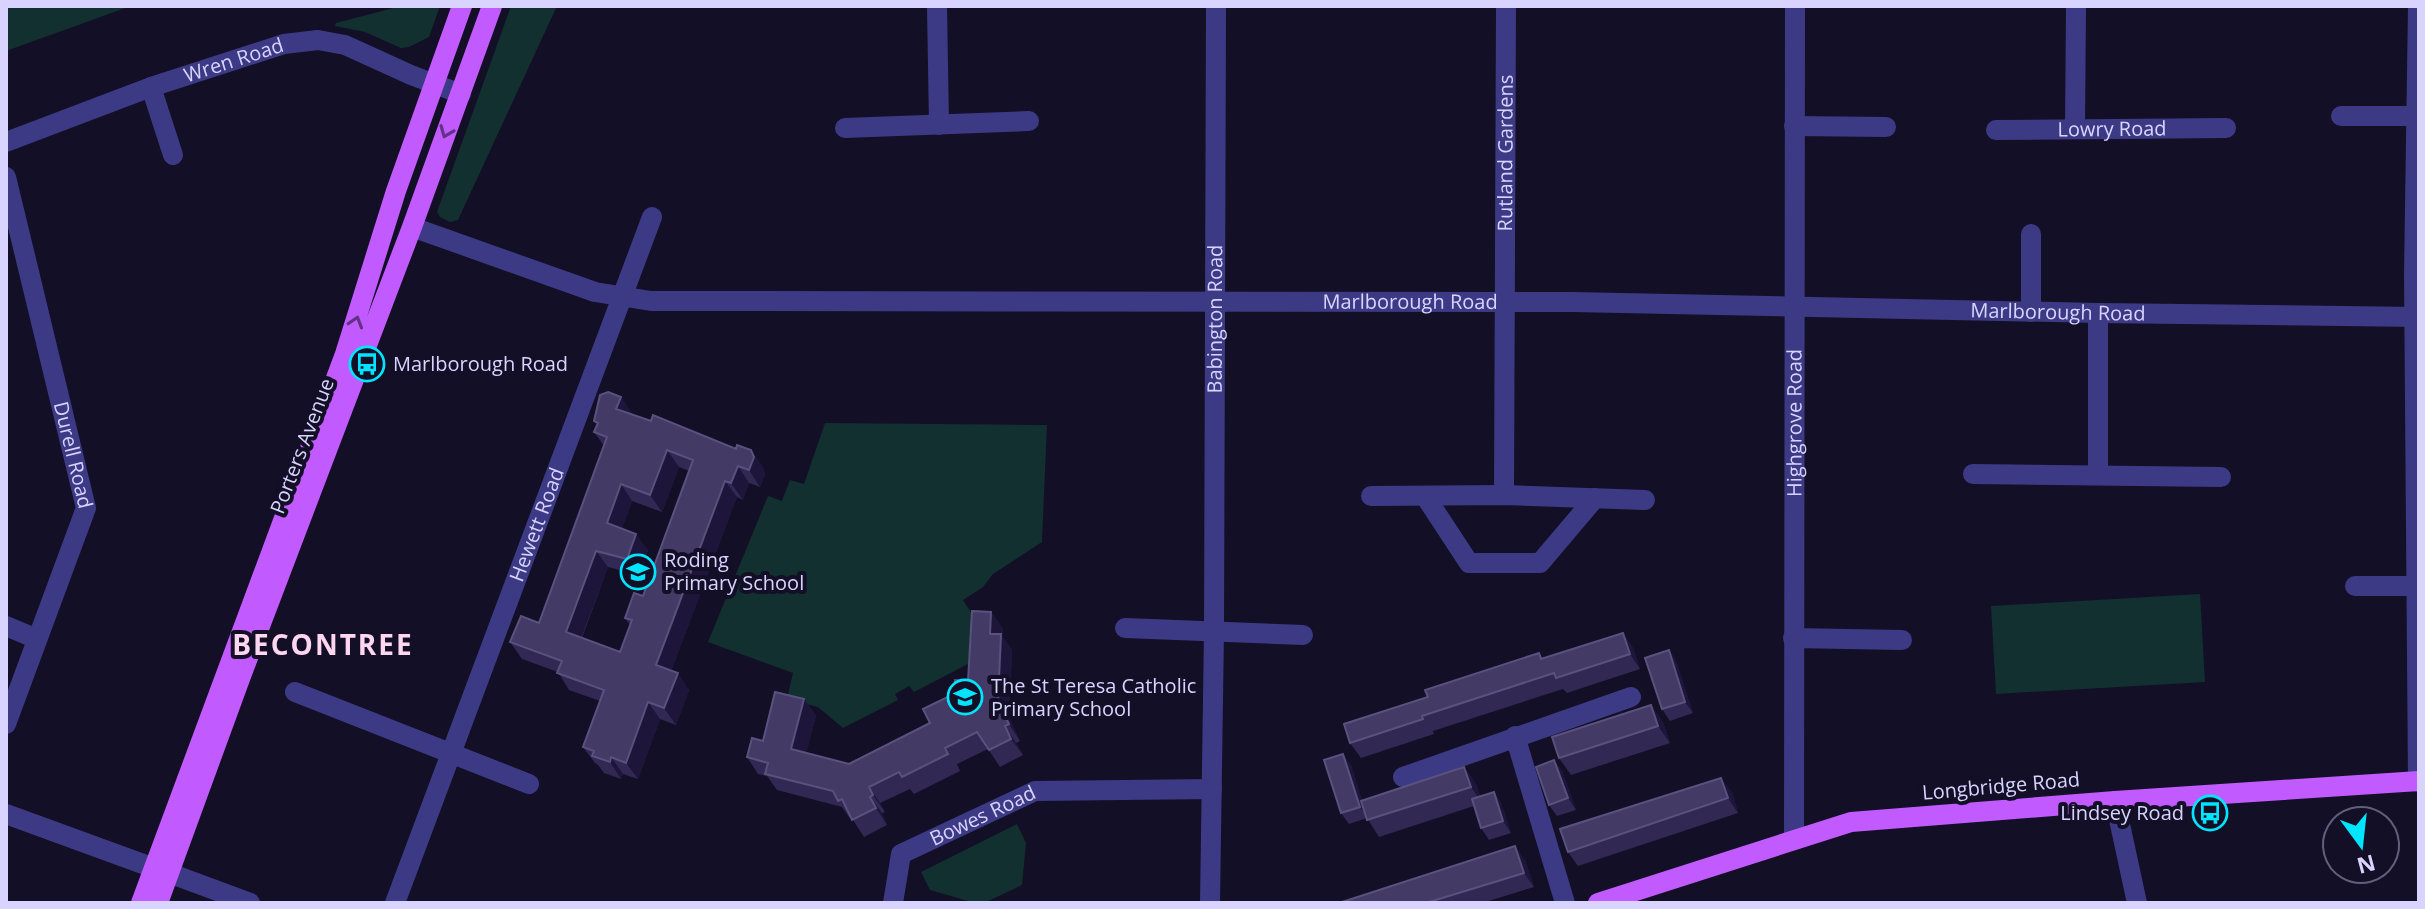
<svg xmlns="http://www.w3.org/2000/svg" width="2425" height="909" font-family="'Open Sans',sans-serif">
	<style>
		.green { fill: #12302f }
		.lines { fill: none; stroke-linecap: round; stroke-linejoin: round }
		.minor { stroke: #3d3a85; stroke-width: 20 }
		.major { stroke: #c25bff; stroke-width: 20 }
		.wall { fill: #312854; fill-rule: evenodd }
		.shaded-wall { fill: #1d163a }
		.building { fill: #433a66; stroke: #5a527e; stroke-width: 2; fill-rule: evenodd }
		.oneway { stroke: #623188 }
		.labels { text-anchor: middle; stroke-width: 8; stroke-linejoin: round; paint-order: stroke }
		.street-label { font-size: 20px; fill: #d9d4ff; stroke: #130f26 }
		.poi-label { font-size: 20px; fill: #d9d4ff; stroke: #130f26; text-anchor: start }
		.district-label { font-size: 28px; font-weight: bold; letter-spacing: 2px; fill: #ffd6f0; stroke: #130f26 }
	</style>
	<rect width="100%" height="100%" fill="#130f26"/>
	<path class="green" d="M6 6H131L6 51Z
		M401 6H440L429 37 409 47 401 48 365 32 335 26 336 23Z
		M511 6H557L458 220 450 222 440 217 437 212Z
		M825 423 1047 425 1042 542 993 574 983 587 963 600 972 614 968 664 914 692 909 686 895 694 898 700 843 728 818 707 787 699 793 673 708 642 768 496 782 501 790 480 804 484Z
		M2200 594 2205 682 1996 694 1991 606Z
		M1017 824 1026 843 1022 885 984 903H975L930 890 921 872Z"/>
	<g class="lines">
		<g class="minor">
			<path d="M937 6 939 125"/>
			<path d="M2418 6 2414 274 2418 782"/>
			<path d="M151 87 173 155"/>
			<path d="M2341 116H2416"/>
			<path d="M1794 126 1886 127"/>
			<path d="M845 128 1029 121"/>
			<path d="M2075 128 2076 6"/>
			<path id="s1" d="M1996 130 2226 128"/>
			<path id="s2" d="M6 142 151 87 284 44 318 40 345 45 411 75 461 94"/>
			<path id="s3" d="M6 177 86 508 6 724"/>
			<path id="s4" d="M412 227 595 292 651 301 1572 302 2098 313 2419 317"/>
			<path d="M2031 234V312"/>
			<path d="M1973 474 2221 477"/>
			<path d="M2098 475V313"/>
			<path id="s5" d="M1504 495 1506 6"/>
			<path d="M1371 496 1504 495 1645 500"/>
			<path d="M1425 496 1469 563H1540L1595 498"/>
			<path d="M2355 586H2416"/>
			<path d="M6 626 37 639"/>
			<path d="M1125 628 1303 635"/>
			<path d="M1793 638 1902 640"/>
			<path d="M295 692 529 784"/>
			<path d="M1515 736 1565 903"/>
			<path d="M1403 777 1631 697"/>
			<path d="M2115 801 2137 903"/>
			<path d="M6 814 154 868"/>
			<path id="s6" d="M1794 839 1795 6"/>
			<path d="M169 873 250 903"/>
			<path id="s7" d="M395 903 652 217"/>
			<path id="s8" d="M893 903 901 854 1035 791 1212 789"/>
			<path id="s9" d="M1210 903 1214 631 1216 6"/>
		</g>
		<path class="major" d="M141 903 345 354 396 191 462 6
			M158 903 241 676 412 227 492 6
			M1598 903 1851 822 2115 801 2419 781"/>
	</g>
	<path class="wall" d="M621 397 632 414 736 449 751 450 762 466 765 474 760 487 749 483 743 500 737 497 671 671 689 690 676 725 660 719 638 779 623 774 621 779 604 773 598 765 595 763 583 747 600 701 569 690 558 672 522 659 510 642 539 623 604 446 594 432 597 425 594 421ZM679 467 689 471 643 596 625 618 630 625 620 652 582 638 608 567 638 575 648 550 622 528 632 501 662 512Z
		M991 612 1003 629 1002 636 1012 650 1009 718 1020 741 1016 743 1023 755 1000 767 988 749 957 764 960 771 914 794 910 789 880 803 885 812 882 813 887 825 864 837 851 817H849L842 807 777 790 767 776 758 774 747 757 804 699 816 716 806 753 849 764 930 723 954 694 968 681Z
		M1623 633 1633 648 1640 669 1567 693 1563 689 1433 731 1434 734 1361 758 1350 743 1428 697 1539 653 1543 658Z
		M1669 650 1676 661 1693 713 1670 721 1662 709Z
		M1663 722 1670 743 1571 775 1559 758Z
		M1554 760 1562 771 1576 810 1557 816 1549 805Z
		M1351 765 1362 800 1464 767 1476 784 1480 796 1494 792 1501 803 1511 833 1489 840 1481 828 1474 806 1379 837 1367 818 1349 824 1341 813Z
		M1732 792 1738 813 1578 866 1568 852Z
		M1525 860 1534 887 1482 903H1339Z"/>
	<path class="shaded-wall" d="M621 397 632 414 628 425 616 409Z
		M667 450 679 467 662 512 650 495Z
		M751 450 762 466 765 474 760 487 749 470Z
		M738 466 749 483 743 500 731 483Z
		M725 481 737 497 667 682 656 665Z
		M621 484 632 501 618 539 607 523Z
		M636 534 648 550 638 575 627 559Z
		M596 551 608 567 577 649 566 632Z
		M991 612 1003 629 1002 636 1012 650 1009 718 1020 741 1009 724 998 702 990 634Z
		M1623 633 1633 648 1640 669 1630 654Z
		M1669 650 1676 661 1693 713 1685 702Z
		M678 673 689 690 676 725 664 708Z
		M804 699 816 716 803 766 791 749Z
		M648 702 660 719 638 779 626 763Z
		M1651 705 1663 722 1670 743 1658 726Z
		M1005 726 1016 743 1023 755 1011 739Z
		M1343 754 1351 765 1368 818 1360 807Z
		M611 757 623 774 621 779 610 762Z
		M1554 760 1562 771 1576 810 1568 798Z
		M1464 767 1476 784 1482 803 1471 787Z
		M1721 778 1732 792 1738 813 1728 798Z
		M869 787 880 803 885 812 873 795Z
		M1494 792 1501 803 1511 833 1503 821Z
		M870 797 882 813 887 825 876 808Z
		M1515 846 1525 860 1534 887 1524 873Z"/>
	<path class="building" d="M608 392 621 397 616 409 651 421 653 415 736 449 737 445 751 450 754 457 749 470 738 466 731 483 725 481 656 665 678 673 664 708 648 702 626 763 611 757 610 762 592 756 594 751 583 747 604 690 557 673 562 661 510 642 521 616 539 623 607 437 594 432 598 423 594 421 600 395ZM667 450 693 460 643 596 634 593 625 618 632 620 620 652 566 632 596 551 627 559 636 534 607 523 621 484 650 495Z
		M972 611 991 612 990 634H1001L998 702 1009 724 1005 726 1011 739 989 750 977 732 945 748 948 754 902 777 899 772 869 787 873 795 870 797 876 808 852 820 842 799 838 801 833 791 765 774 768 763 747 757 752 738 763 741 775 692 804 699 791 749 849 764 930 723 923 709 954 694 955 680 968 681Z
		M1623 633 1630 654 1556 678 1554 673 1422 716 1423 719 1350 743 1344 724 1428 697 1425 690 1539 653 1541 659Z
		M1669 650 1685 702 1662 709 1645 658Z
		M1651 705 1658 726 1559 758 1552 737Z
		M1343 754 1360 807 1341 813 1324 760Z
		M1554 760 1568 798 1549 805 1536 767Z
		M1464 767 1471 787 1367 820 1361 801Z
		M1721 778 1728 798 1568 852 1560 829Z
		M1494 792 1503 821 1481 828 1472 799Z
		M1515 846 1524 873 1426 903H1339Z"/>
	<defs><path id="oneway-chevron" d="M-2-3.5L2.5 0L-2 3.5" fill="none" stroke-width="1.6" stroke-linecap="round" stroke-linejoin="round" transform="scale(2)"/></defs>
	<g class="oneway">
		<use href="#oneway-chevron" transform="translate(446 132) rotate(112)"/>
		<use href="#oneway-chevron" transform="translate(356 322) rotate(-73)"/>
	</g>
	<defs>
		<g id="bus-ring" transform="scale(1.8)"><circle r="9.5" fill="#130f26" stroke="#00e5ff" stroke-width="1.5"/><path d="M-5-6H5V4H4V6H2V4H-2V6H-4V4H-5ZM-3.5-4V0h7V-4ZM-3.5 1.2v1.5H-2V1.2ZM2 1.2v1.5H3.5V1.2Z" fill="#00e5ff"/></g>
		<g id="school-ring" transform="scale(1.8)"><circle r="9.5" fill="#130f26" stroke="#00e5ff" stroke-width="1.5"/><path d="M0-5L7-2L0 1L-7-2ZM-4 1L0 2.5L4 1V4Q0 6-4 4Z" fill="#00e5ff"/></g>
	</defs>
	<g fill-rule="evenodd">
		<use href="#bus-ring" x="367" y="364"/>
		<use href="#school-ring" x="638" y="572"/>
		<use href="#school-ring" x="965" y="697"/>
		<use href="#bus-ring" x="2210" y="813"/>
	</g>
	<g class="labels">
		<g class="street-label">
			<text dy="7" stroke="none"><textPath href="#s2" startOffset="242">Wren Road</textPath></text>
			<text dy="7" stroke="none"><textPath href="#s1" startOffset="116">Lowry Road</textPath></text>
			<text dy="7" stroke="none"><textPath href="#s5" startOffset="342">Rutland Gardens</textPath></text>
			<text dy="7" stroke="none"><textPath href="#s4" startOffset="1010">Marlborough Road</textPath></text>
			<text dy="7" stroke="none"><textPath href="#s4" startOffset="1658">Marlborough Road</textPath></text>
			<text dy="7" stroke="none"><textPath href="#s9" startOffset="584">Babington Road</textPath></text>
			<text dy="7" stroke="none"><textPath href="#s6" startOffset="416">Highgrove Road</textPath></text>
			<text transform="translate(302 446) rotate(-69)" y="7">Porters Avenue</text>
			<text dy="7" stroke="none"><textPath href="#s3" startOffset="286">Durell Road</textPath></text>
			<text dy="7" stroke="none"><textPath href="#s7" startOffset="404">Hewett Road</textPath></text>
			<text transform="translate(2001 786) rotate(-5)" y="7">Longbridge Road</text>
			<text dy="7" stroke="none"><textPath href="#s8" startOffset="140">Bowes Road</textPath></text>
		</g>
		<g class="poi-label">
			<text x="393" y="371">Marlborough Road</text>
			<text x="664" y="567">Roding<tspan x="664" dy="23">Primary School</tspan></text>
			<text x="991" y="693">The St Teresa Catholic<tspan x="991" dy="23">Primary School</tspan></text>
			<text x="2184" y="820" text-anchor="end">Lindsey Road</text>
		</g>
		<g class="district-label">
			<text x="323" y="655">BECONTREE</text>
		</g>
	</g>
	<rect width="2425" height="909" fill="none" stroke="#d9d4ff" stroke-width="16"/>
	<g transform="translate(2361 845) rotate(165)"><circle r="38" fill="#130f26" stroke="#625e7d" stroke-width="2"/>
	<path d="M0-6L14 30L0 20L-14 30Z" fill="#00e5ff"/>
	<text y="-12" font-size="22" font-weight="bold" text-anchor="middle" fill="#d9d4ff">N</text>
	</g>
</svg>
